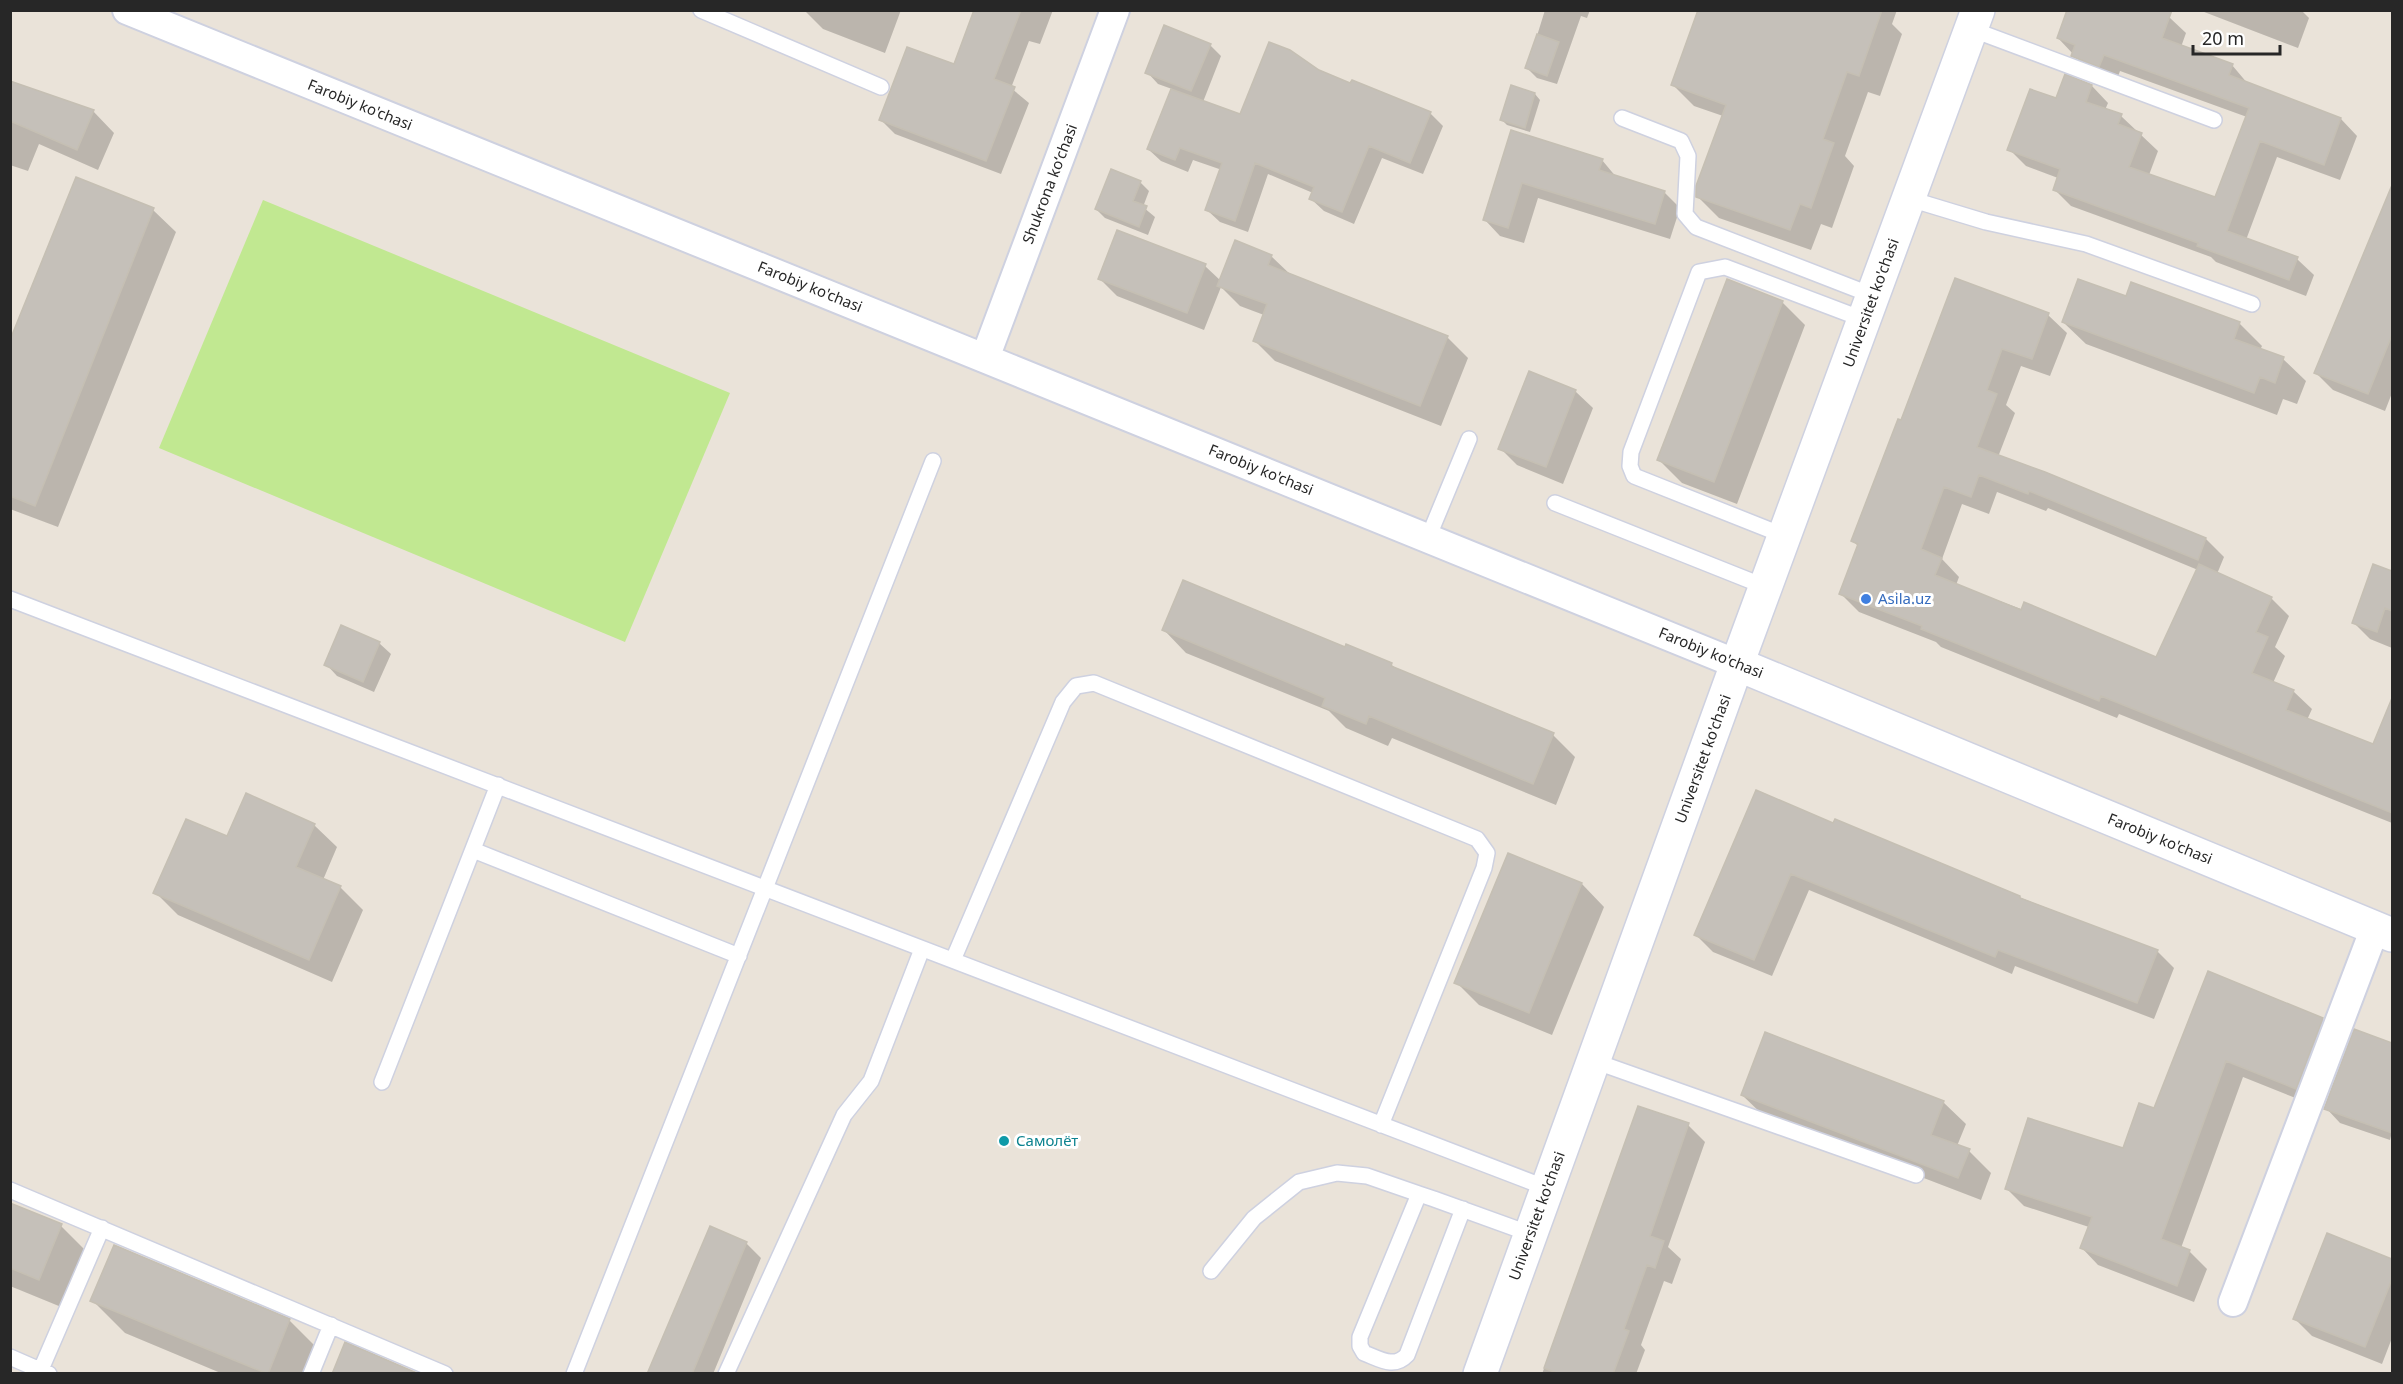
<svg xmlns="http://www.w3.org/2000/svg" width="2403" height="1384" font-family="'Noto Sans',sans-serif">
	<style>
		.pitch { fill: #c1e891 }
		.shadow { fill: #0003; fill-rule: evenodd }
		.building { fill: #c5c0b9; stroke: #c5bfb3; stroke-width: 1.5 }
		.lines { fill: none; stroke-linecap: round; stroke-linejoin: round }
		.lane-casing { stroke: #ced1e0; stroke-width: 18 }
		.street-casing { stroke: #ced1e0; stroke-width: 32 }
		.secondary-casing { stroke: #ced1e0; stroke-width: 36 }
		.lane { stroke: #fff; stroke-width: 15 }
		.street { stroke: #fff; stroke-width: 28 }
		.secondary { stroke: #fff; stroke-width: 33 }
		.shop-dot { fill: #3f7fe0; stroke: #fff; stroke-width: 2 }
		.culture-dot { fill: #0f9aa8; stroke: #fff; stroke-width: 2 }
		.labels { text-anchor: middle; stroke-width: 6; stroke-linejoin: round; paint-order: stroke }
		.street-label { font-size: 15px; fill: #272727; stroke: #fff }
		.shop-label { font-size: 15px; fill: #366cbe; stroke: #fff; text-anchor: start }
		.culture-label { font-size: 15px; fill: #0d838f; stroke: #fff; text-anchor: start }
	</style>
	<rect width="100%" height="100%" fill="#eae3d9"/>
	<path class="pitch" d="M263 200 730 393 625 642 159 448Z"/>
	<path class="shadow" d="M804 10H901L885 53 823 29Z
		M976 10H1053L1040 44 1029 41 1011 88 1029 103 1001 174 895 134 881 120 955 66Z
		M1545 10H1590L1587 18 1581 16 1557 84 1537 78 1527 68Z
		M1768 10H1897L1892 24 1902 34 1880 96 1868 92 1845 156 1854 166 1832 228 1821 224 1811 250 1719 218 1697 196 1723 116 1694 106 1673 85Z
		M2199 10H2301L2309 18 2298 48Z
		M2169 17 2186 33 2181 47 2232 65 2248 84 2341 119 2357 136 2340 180 2277 157 2246 240 2297 259 2314 275 2306 296 2216 262 2211 257 2071 206 2054 189 2058 178 2026 166 2009 149 2092 86 2108 103 2105 110 2121 116 2158 151 2149 175 2216 199 2247 117 2120 71 2116 82 2090 72 2058 38Z
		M1210 45 1221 56 1203 102 1241 115 1318 71 1430 113 1443 126 1423 174 1382 158 1354 224 1324 211 1311 199 1313 193 1268 174 1248 232 1220 222 1207 210 1222 170 1193 160 1188 172 1161 161 1148 149 1172 89 1158 84 1147 72Z
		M10 82 93 111 114 133 98 170 39 144 28 171 10 165Z
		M1535 94 1540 100 1530 132 1507 125 1502 120Z
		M1512 132 1602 160 1617 178 1664 192 1680 208 1670 239 1538 198 1524 243 1500 236 1485 220Z
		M77 179 153 210 176 232 58 527 10 509V344Z
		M1140 182 1149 191 1143 207 1155 217 1148 235 1105 218 1096 209Z
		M2388 199 2392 200V393L2385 411 2333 390 2316 373Z
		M1118 232 1205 266 1221 281 1271 256 1292 276 1447 337 1468 358 1441 426 1275 361 1254 340 1264 315 1240 306 1221 287 1204 330 1117 296 1100 279Z
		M2127 298 2239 323 2262 346 2260 350 2283 359 2306 381 2297 404 2283 399 2277 415 2086 344 2063 322Z
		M1782 302 1805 325 1737 504 1682 483 1659 460Z
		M2048 315 2067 333 2050 376 2021 366 2006 405 2015 413 1998 457 2206 539 2224 557 2217 574 2271 598 2289 616 2275 647 2285 656 2273 683 2293 691 2312 709 2307 720 2374 746 2380 731 2392 736V823L2119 714 2117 718 1941 647 1936 642 1859 612 1841 594 1859 547 1853 541 1902 422ZM1997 492 2046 511 2048 508 2198 570 2157 659 1956 585 1959 577 1942 559 1962 504 1989 514Z
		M1575 391 1593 408 1563 484 1517 465 1500 448Z
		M2374 566 2392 573V648L2370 639 2353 622Z
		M1164 630 1346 649 1391 664 1397 670 1553 735 1575 757 1556 805 1392 738 1388 746 1346 728 1329 711 1186 653Z
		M379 643 391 654 374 692 337 676 326 664Z
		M314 825 337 847 323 880 341 888 363 910 332 982 178 915 155 892 228 838Z
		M1834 825 2157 951 2174 968 2154 1019 2015 966 2012 974 1809 890 1772 976 1713 952 1696 935Z
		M1508 855 1582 884 1604 907 1552 1035 1479 1005 1456 982Z
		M2209 973 2322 1019 2339 1036 2313 1105 2243 1077 2181 1248 2189 1251 2207 1269 2194 1302 2098 1265 2081 1247 2089 1227 2024 1206 2007 1189 2123 1150 2155 1110Z
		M2355 1031 2392 1044V1132L2390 1140 2340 1123 2326 1108Z
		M1742 1095 1943 1102 1966 1124 1957 1146 1969 1151 1991 1173 1981 1200 1765 1117Z
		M1639 1108 1688 1125 1705 1142 1668 1247 1681 1259 1672 1284 1664 1281 1641 1345 1645 1350 1636 1374H1542Z
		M10 1205 61 1226 93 1258 71 1311 10 1286Z
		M2328 1235 2392 1261V1338L2382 1364 2312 1336 2295 1319Z
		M746 1243 761 1258 713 1374H649Z
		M92 1300 289 1320 322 1353 313 1374H223L125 1333Z"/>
	<path class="building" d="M974 10H1021L994 79 1015 87 986 161 879 120 907 47 954 64Z
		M1698 10H1882L1859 76 1847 72 1823 139 1834 143 1811 208 1800 204 1790 230 1696 197V186L1726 105 1671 85Z
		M2067 10H2172L2162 38 2233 64 2229 75 2341 118 2324 165 2260 141 2227 231 2298 257 2289 280 2197 246 2198 243 2053 190 2060 169 2007 150 2030 89 2056 98 2065 74 2092 85 2086 102 2122 114 2118 124 2142 133 2129 167 2215 197 2249 108 2104 55 2099 67 2071 56 2075 45 2057 38Z
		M1164 25 1211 44 1191 91 1145 73Z
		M1537 34 1559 42 1547 76 1525 68Z
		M1269 42 1290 50 1319 70 1350 83 1352 80 1431 112 1410 163 1369 146 1342 212 1309 199 1314 187 1255 163 1235 221 1205 210 1222 163 1180 148 1175 160 1147 149 1171 89 1240 114Z
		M10 81 94 110 77 150 10 121Z
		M1511 85 1535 93 1525 128 1500 120Z
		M1511 130 1603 159 1599 170 1665 191 1655 224 1522 183 1508 228 1483 220Z
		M1111 169 1141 181 1133 201 1147 206 1139 227 1095 209Z
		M76 177 154 208 35 506 10 496V340Z
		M2392 185V335L2368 394 2314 373Z
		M1117 230 1206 264 1187 313 1098 279Z
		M1235 240 1272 255 1268 265 1448 336 1420 406 1253 341 1267 304 1217 286Z
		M1955 278 2049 313 2032 359 2002 349 1987 390 1997 394 1977 447 2045 472 2206 538 2198 560 2029 491 2028 494 1979 475 1971 497 1944 487 1921 549 1942 558 1935 575 2021 610 2024 602 2156 657 2199 564 2272 597 2256 632 2268 637 2252 673 2294 690 2286 710 2373 744 2392 698V813L2101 696 2099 701 1921 629 1922 626 1839 594 1858 544 1851 541 1898 419 1901 420Z
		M1727 279 1783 301 1714 482 1657 460Z
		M2078 279 2126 296 2131 282 2240 322 2234 339 2284 357 2275 383 2260 377 2254 393 2062 322Z
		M1529 371 1576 390 1546 467 1498 449Z
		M2373 564 2392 571V611L2385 608 2377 632 2352 623Z
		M1183 580 1345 647 1346 644 1392 663 1391 666 1554 733 1533 784 1369 716 1366 724 1322 706 1325 698 1162 630Z
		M341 625 380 642 363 682 324 665Z
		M1756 790 1833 823 1835 819 2020 896V898L2158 950 2137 1003 1998 950 1995 957 1791 874 1754 960 1694 935Z
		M246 793 315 824 296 867 341 886 309 960 153 893 186 819 227 836Z
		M1508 853 1582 883 1529 1013 1454 983Z
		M2208 971 2323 1018 2296 1089 2226 1061 2161 1239 2190 1250 2177 1286 2080 1248 2092 1217 2005 1189 2028 1118 2123 1148 2139 1103 2154 1108Z
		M2354 1029 2392 1043V1133L2324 1109Z
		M1765 1032 1944 1101 1931 1135 1970 1149 1958 1178 1741 1095Z
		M1638 1106 1689 1123 1650 1236 1664 1241 1655 1268 1647 1265 1624 1329 1629 1331 1613 1374H1559L1544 1368Z
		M10 1203 62 1224 39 1280 10 1268Z
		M710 1226 747 1242 692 1374H647Z
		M2327 1233 2392 1259V1279L2365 1347 2293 1319Z
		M114 1245 290 1319 268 1374 90 1301Z
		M345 1342 419 1374H332Z"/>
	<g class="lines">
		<g class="lane-casing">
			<path id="lane" d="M701 10 881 87
				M1971 29 2214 120
				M1622 118 1681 141 1688 156 1685 214 1696 227 1874 296
				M1910 199 1986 222 2086 244 2252 304
				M1555 503 1766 587
				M1785 536 1634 476 1630 466 1631 452 1699 272 1725 267 1865 320
				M1428 538 1469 439
				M10 599 1547 1188
				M473 850 739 956
				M953 960 1063 702 1076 686 1094 683 1477 839 1487 853 1484 868 1381 1125
				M1594 1061 1916 1175
				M382 1082 498 785
				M10 1190 445 1374
				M1463 1209 1407 1355C1394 1369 1380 1359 1364 1353L1360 1346V1337L1419 1194 1434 1199 1531 1234
				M1211 1271 1254 1218 1299 1182 1337 1173 1367 1176 1419 1194
				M10 1357 49 1374
				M39 1374 102 1228
				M311 1374 331 1325
				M574 1374 933 461
				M726 1374 844 1115 871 1081 922 949"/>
		</g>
		<g class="street-casing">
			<path id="street" d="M127 10 1737 664
				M985 358 1115 10
				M2233 1302 2375 928"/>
		</g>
		<g class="secondary-casing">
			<path id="secondary" d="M1737 664 2392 935
				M1480 1374 1737 664 1978 10"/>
		</g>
		<use href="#lane" class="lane"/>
		<use href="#street" class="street"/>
		<use href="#secondary" class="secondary"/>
	</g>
	<circle class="shop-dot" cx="1866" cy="599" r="6"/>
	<circle class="culture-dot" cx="1004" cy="1141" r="6"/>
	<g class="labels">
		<g class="street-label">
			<text transform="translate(360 105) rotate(22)" y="5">Farobiy ko'chasi</text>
			<text transform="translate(1050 184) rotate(-69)" y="5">Shukrona koʻchasi</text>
			<text transform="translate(810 287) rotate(22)" y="5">Farobiy ko'chasi</text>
			<text transform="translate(1871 303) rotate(-70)" y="5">Universitet ko'chasi</text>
			<text transform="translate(1261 470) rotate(22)" y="5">Farobiy ko'chasi</text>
			<text transform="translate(1711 653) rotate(22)" y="5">Farobiy ko'chasi</text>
			<text transform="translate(1703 759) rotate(-70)" y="5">Universitet ko'chasi</text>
			<text transform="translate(2160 839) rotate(22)" y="5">Farobiy ko'chasi</text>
			<text transform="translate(1537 1216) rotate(-70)" y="5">Universitet ko'chasi</text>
		</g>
		<g class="shop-label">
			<text x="1878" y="604">Asila.uz</text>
		</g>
		<g class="culture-label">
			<text x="1016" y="1146">Самолёт</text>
		</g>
	</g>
	<rect width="2403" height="1384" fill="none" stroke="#272727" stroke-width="24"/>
	<path d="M2193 45v9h87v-9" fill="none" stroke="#272727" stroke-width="3"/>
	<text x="2202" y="45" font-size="18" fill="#272727" stroke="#ffffff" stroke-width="4.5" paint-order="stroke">20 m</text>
</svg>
